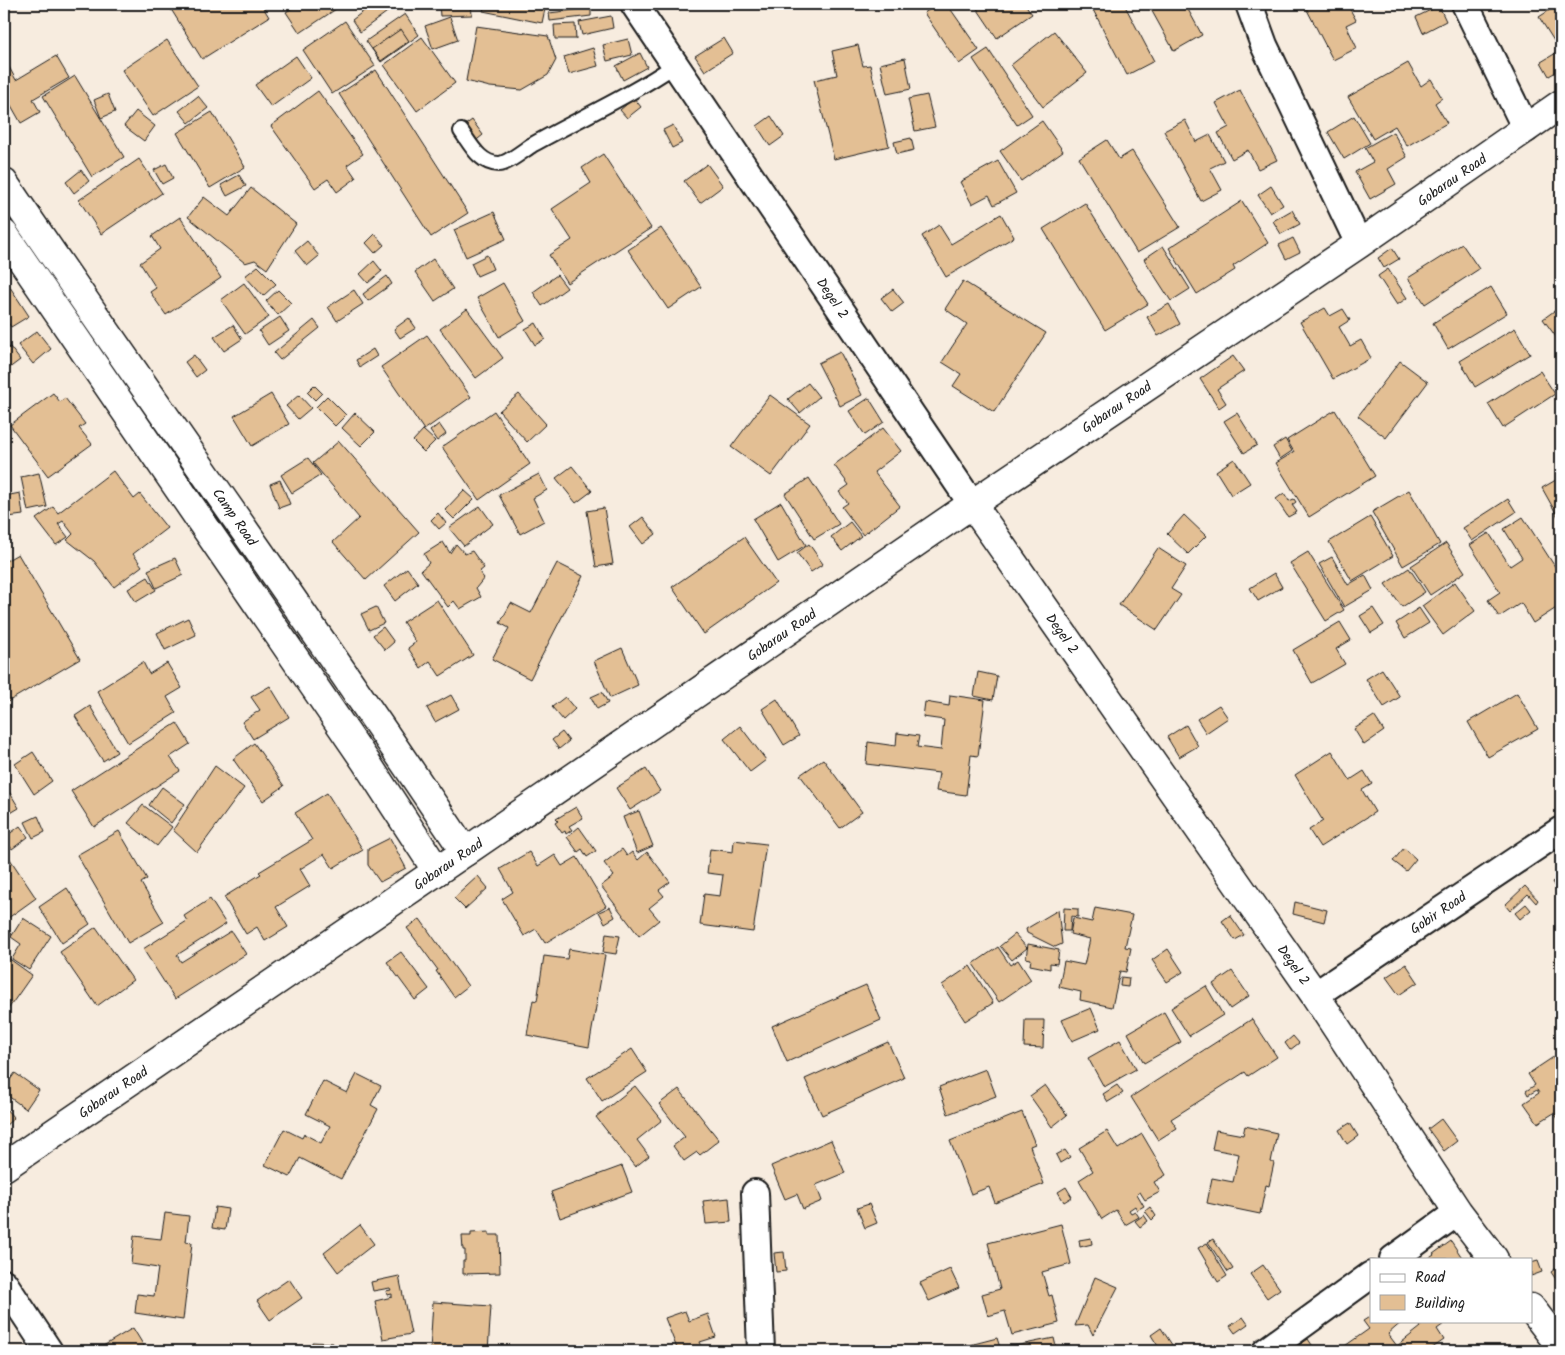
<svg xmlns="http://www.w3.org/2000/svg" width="1565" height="1355" font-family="Kalam,sans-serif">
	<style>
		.building { fill: #e3bf94; stroke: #1c1c1c }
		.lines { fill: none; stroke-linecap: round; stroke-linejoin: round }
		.lane-casing { stroke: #1c1c1c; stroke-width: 18 }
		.street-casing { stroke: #1c1c1c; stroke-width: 30 }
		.secondary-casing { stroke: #1c1c1c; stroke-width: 31 }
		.primary-casing { stroke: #1c1c1c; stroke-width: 31 }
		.lane { stroke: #fff; stroke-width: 14 }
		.street { stroke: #fff; stroke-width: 26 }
		.secondary { stroke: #fff; stroke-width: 28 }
		.primary { stroke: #fff; stroke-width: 28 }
		.labels { text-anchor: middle; stroke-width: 4.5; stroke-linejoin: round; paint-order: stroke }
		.street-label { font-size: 14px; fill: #1c1c1c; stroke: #fff }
	</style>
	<rect width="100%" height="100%" fill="#f7ecdf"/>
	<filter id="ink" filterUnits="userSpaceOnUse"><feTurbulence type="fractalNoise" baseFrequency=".02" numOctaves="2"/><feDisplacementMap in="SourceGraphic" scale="10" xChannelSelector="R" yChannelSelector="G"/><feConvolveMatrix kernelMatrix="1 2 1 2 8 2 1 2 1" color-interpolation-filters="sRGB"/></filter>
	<g filter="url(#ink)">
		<path class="building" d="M173 4H261L269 17 202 59 169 6Z
			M298 4H332L336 9 300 33 286 12Z
			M373 4H398L360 32 352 20Z
			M439 4H471L472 15 440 16Z
			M485 4H546L542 23 483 11Z
			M938 4H947L979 50 959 64 924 13Z
			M974 4H1025L1032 14 997 38Z
			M1090 4H1124L1154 61 1127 75Z
			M1148 4H1185L1202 35 1174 51Z
			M1304 4H1347L1356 20 1346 25 1357 48 1333 60Z
			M1559 4H1561V52L1539 17Z
			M1439 6 1446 21 1423 33 1416 17Z
			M591 8V16L550 21 549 13Z
			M405 14 419 35 381 62 366 41Z
			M611 16 613 28 582 35 579 22Z
			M450 17 458 40 433 49 425 26Z
			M345 21 375 66 332 94 303 50Z
			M575 24 576 39H555L554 25Z
			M476 26 548 36 556 60 548 75 522 90 490 87 466 81Z
			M401 29 409 41 381 61 372 49Z
			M1054 31 1087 73 1043 107 1011 65Z
			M422 37 455 83 417 111 384 65Z
			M724 38 733 53 705 71 695 56Z
			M628 39 632 55 607 61 603 45Z
			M167 40 198 86 153 116 122 70Z
			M858 45 863 66 870 65 889 146 834 159 814 80 837 75 832 51Z
			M593 48 598 66 569 74 564 57Z
			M988 49 1032 115 1017 125 973 59Z
			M640 53 647 67 623 80 616 66Z
			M1556 53 1561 60V69L1549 76 1541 62Z
			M56 56 69 78 33 99 40 112 21 123 4 93V70L9 67 16 80Z
			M296 56 311 78 271 107 255 85Z
			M905 58 911 89 887 94 880 64Z
			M1408 63 1421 86 1431 79 1442 98 1435 103 1447 123 1407 146 1395 126 1373 139 1348 97Z
			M376 70 468 213 431 237 339 94Z
			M75 76 124 157 92 177 43 96Z
			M1240 90 1277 160 1258 169 1248 150 1232 159 1218 133 1229 127 1216 103Z
			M318 91 363 154 347 165 356 178 337 192 328 179 315 188 271 126Z
			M108 94 115 112 101 118 94 100Z
			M927 95 935 127 915 131 908 99Z
			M198 96 208 108 189 123 179 111Z
			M634 98 641 107 627 118 620 110Z
			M136 111 155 126 144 141 124 126Z
			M212 112 245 167 210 188 177 133Z
			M771 116 784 136 770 146 757 126Z
			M1354 116 1370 143 1344 159 1328 132Z
			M472 120 483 135 473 143 461 128Z
			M1185 120 1196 142 1210 135 1224 161 1210 168 1222 190 1201 201 1164 131Z
			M1042 121 1063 151 1021 181 1000 151Z
			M673 125 682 143 672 148 663 130Z
			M1393 132 1407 157 1388 169 1396 184 1370 199 1355 172 1373 162 1365 148Z
			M911 138 914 150 897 154 894 142Z
			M1107 140 1119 159 1132 151 1180 227 1137 253 1079 158Z
			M603 154 651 228 567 283 549 255 572 240 552 209 591 183 582 168Z
			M139 159 162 193 101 234 79 200Z
			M998 161 1016 193 994 205 989 195 972 204 960 182Z
			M166 164 173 178 162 184 154 170Z
			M707 164 723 186 700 203 684 181Z
			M81 170 89 181 74 193 66 182Z
			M239 175 246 186 227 196 221 185Z
			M1271 186 1283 205 1270 213 1258 195Z
			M251 188 296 224 267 269 255 260 245 263 188 217 204 197 229 216Z
			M1242 201 1268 243 1233 266 1235 270 1197 294 1169 248Z
			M1085 203 1148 304 1105 330 1043 229Z
			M1292 210 1300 224 1281 234 1273 221Z
			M494 212 506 239 466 257 454 230Z
			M1001 214 1014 237 946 277 922 236 939 225 951 244Z
			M180 217 221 278 166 315 150 292 156 288 140 263 160 249 152 236Z
			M661 228 701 287 668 309 628 250Z
			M375 234 384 245 375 253 366 243Z
			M1293 238 1300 252 1286 259 1279 245Z
			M307 241 319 256 307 266 295 251Z
			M1462 244 1479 269 1425 304 1408 278Z
			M1163 246 1190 289 1171 301 1144 259Z
			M1392 248 1399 259 1384 268 1378 258Z
			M487 255 493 269 477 276 471 263Z
			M433 259 453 289 435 301 415 272Z
			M374 261 382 271 368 283 360 274Z
			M258 266 276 284 263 296 245 276Z
			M1388 269 1407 298 1397 305 1378 276Z
			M557 275 567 288 542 306 533 292Z
			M387 276 392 284 368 301 363 294Z
			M4 278 29 316 11 327 4 317Z
			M963 281 1046 333 994 412 953 386 961 374 942 362 967 324 945 309Z
			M244 283 269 317 245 334 221 300Z
			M503 283 525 321 499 337 477 298Z
			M1491 287 1507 313 1448 349 1433 323Z
			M893 289 904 303 892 312 881 298Z
			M278 290 291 303 278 315 266 301Z
			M354 290 363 304 337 321 328 307Z
			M1169 304 1180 324 1158 336 1147 317Z
			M1561 306V339L1559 341 1543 319Z
			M1325 308 1330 316 1343 309 1350 320 1339 327 1350 346 1361 340 1371 358 1333 379 1300 322Z
			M467 309 503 358 476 378 440 329Z
			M280 317 289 331 268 345 259 331Z
			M409 318 416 328 400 338 394 329Z
			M314 320 320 328 280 360 274 353Z
			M536 323 545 339 535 345 525 329Z
			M233 325 242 339 224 351 214 337Z
			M1515 328 1530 354 1475 387 1460 361Z
			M37 331 51 349 33 364 18 345Z
			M427 335 471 397 424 430 381 367Z
			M10 347 20 360 4 372V351Z
			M373 349 377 356 360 367 356 360Z
			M840 352 862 395 840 406 818 363Z
			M194 355 205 370 196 377 185 362Z
			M1233 356 1244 371 1217 389 1226 403 1219 408 1200 379Z
			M1400 361 1428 382 1386 438 1358 416Z
			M1540 371 1555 394 1503 428 1488 404Z
			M808 383 819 397 800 413 788 399Z
			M314 385 322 393 315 400 307 392Z
			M53 393 60 402 65 398 85 424 79 428 92 444 48 476 10 425Z
			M271 394 289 424 252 446 234 416Z
			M519 394 546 424 527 442 499 411Z
			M299 395 311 408 298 419 286 406Z
			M770 395 810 424 771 476 731 447Z
			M327 396 346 415 335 426 316 407Z
			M869 398 884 422 865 435 849 411Z
			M1335 410 1375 476 1309 517 1276 463 1294 452 1287 440Z
			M494 411 530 464 479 500 442 447Z
			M355 413 375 432 361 446 342 428Z
			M1237 413 1257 445 1244 453 1224 421Z
			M439 424 446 434 437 441 430 431Z
			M883 428 901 451 874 472 900 506 863 535 842 507 848 503 839 492 849 485 834 465Z
			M423 430 435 441 424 452 413 441Z
			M1285 439 1292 451 1280 459 1273 447Z
			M339 441 419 532 366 580 333 542 359 518 313 463Z
			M308 458 321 475 292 493 281 475Z
			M1234 459 1250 483 1231 495 1216 471Z
			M572 466 592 491 576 503 556 478Z
			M113 471 134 499 140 494 167 528 133 554 142 566 114 587 94 561 67 540 73 534 63 521 58 524 68 537 56 545 36 519 53 507 58 513Z
			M39 473 47 507 28 511 21 477Z
			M539 474 547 490 533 498 544 521 520 534 499 495Z
			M1561 477V522L1542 488Z
			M809 478 839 524 814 539 785 494Z
			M280 480 290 504 279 508 270 484Z
			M464 490 474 499 454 519 445 510Z
			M1409 490 1440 544 1403 566 1372 512Z
			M20 493 23 515 8 517 5 496Z
			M1284 493 1289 501 1294 499 1296 502 1292 505 1297 512 1288 517 1276 499Z
			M1508 499 1516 512 1472 541 1463 528Z
			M781 502 806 545 778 562 753 519Z
			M480 506 493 524 464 546 449 528Z
			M604 508 613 564 596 567 587 511Z
			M438 513 446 523 439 529 431 520Z
			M1184 515 1206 536 1188 554 1167 534Z
			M643 517 656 534 643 544 630 527Z
			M1370 517 1393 556 1352 581 1329 542Z
			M1523 517 1561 576V583L1559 584 1561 588V605L1533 623 1521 603 1499 617 1488 600 1500 592 1470 545 1489 533 1510 566 1522 558 1504 529Z
			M850 522 861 536 842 551 831 537Z
			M744 537 776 583 704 634 672 587Z
			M443 542 450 553 456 544 465 554 472 551 484 568 479 572 484 578 476 588 481 597 460 609 454 601 448 607 421 570 429 563 424 554Z
			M1446 543 1465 572 1430 595 1411 566Z
			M809 544 823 564 811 572 797 553Z
			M1158 548 1186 566 1171 589 1181 595 1157 630 1119 605Z
			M1308 552 1344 610 1326 621 1290 563Z
			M18 554 80 659 4 704V562Z
			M1332 557 1348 585 1365 575 1373 590 1344 607 1319 564Z
			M175 558 183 575 156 588 148 570Z
			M557 563 583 576 530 679 492 659 509 628 500 623 511 603 531 613Z
			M407 568 418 583 395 601 384 586Z
			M1409 568 1425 592 1402 607 1385 584Z
			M1274 573 1282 587 1258 601 1250 588Z
			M148 577 156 590 136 602 128 589Z
			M1455 582 1475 611 1443 635 1422 606Z
			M437 600 473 655 440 676 430 661 421 668 408 648 416 642 403 622Z
			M376 607 384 623 369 630 361 614Z
			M1373 608 1384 625 1371 633 1360 616Z
			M1419 608 1429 623 1405 638 1396 623Z
			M188 618 196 635 165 650 157 633Z
			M1340 622 1351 640 1336 649 1345 664 1312 683 1293 650Z
			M383 627 394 642 385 650 373 635Z
			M622 648 638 685 610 698 594 661Z
			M143 662 149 674 167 663 182 688 167 697 176 713 128 743 97 691Z
			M1382 669 1400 697 1384 707 1366 679Z
			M978 672 997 676 993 700 974 696Z
			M270 686 289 717 253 739 242 722 260 710 251 697Z
			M602 692 608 703 597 709 591 697Z
			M1517 693 1538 729 1488 757 1468 722Z
			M451 695 459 709 435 722 427 708Z
			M950 695 985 700 978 756 971 755 966 795 936 791 939 773 866 764 868 742 896 746 897 733 919 736 917 747 941 750 944 720 923 717 925 702 949 706Z
			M565 697 575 709 563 720 552 707Z
			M777 699 799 736 784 745 762 709Z
			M1219 705 1228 718 1206 733 1197 719Z
			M90 706 117 752 103 761 75 716Z
			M1374 716 1384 731 1364 745 1354 729Z
			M177 723 190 744 170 757 180 771 94 827 71 791Z
			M1186 725 1198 746 1179 757 1167 737Z
			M740 726 766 760 750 772 724 739Z
			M562 732 569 741 559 749 552 740Z
			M254 743 284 786 263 801 233 759Z
			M1332 751 1350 780 1364 771 1372 784 1362 790 1375 812 1320 847 1309 830 1323 821 1295 775Z
			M33 752 52 781 34 794 15 764Z
			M823 759 862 812 840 828 800 775Z
			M215 766 244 788 197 852 173 830Z
			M646 769 660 791 630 810 616 788Z
			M4 783 19 808 9 814 4 805Z
			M162 787 185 804 171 823 149 805Z
			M327 793 363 850 333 868 324 854 300 869 310 886 276 907 288 927 265 941 257 927 246 934 224 897 261 874 259 872 312 840 295 813Z
			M143 805 172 827 157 846 128 823Z
			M576 807 583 818 569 826 572 830 566 834 565 831 562 833 555 823 558 821 556 819Z
			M639 811 653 846 637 853 623 817Z
			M38 816 45 832 33 838 25 822Z
			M20 826 28 837 12 849 4 838Z
			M579 827 596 851 587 857 582 849 578 852 567 837Z
			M119 831 147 879 141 883 164 922 128 943 77 855Z
			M390 838 406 868 380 882 368 865V849Z
			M734 840 766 844 753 932 700 925 704 894 720 896 723 875 707 873 710 849 733 852Z
			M1404 848 1416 859 1406 871 1393 861Z
			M622 849 627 856 632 852 638 860 647 852 670 882 659 890 664 896 649 908 659 920 639 936 601 886 614 876 604 863Z
			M4 850 36 898 4 921Z
			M529 852 538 866 555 855 562 866 577 857 606 906 545 943 536 929 524 936 502 899 513 892 500 869Z
			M478 876 488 888 465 909 454 898Z
			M1561 876V897L1552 882Z
			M1525 886 1538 900 1536 903 1528 894 1510 911 1505 905Z
			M67 888 90 924 62 943 39 907Z
			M210 899 226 924 177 955 181 962 231 931 246 954 175 999 143 949 187 921 184 916Z
			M1295 902 1327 910 1324 922 1293 914Z
			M1526 904 1531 910 1520 919 1515 913Z
			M610 907 615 917 605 923 599 912Z
			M1064 908 1078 909V917L1071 916 1070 931H1063Z
			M1095 908 1132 915 1125 947 1131 948 1126 972 1120 971 1112 1007 1080 1000 1081 992 1059 987 1064 961 1084 965 1090 939 1070 934 1073 918 1092 922Z
			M1058 910 1062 944 1055 947 1027 933 1026 929Z
			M1230 915 1244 935 1235 940 1222 921Z
			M23 918 51 936 29 970 12 959 21 944 11 937Z
			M420 919 468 986 454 997 436 971 438 970 407 928Z
			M96 927 133 980 97 1006 60 952Z
			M4 928 12 934 4 946Z
			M606 934 620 936 616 954 603 952Z
			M1015 934 1027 948 1012 960 1000 946Z
			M1028 944 1059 950 1057 964 1050 963V969L1030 965 1031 959 1026 958Z
			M998 947 1010 965 1018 960 1031 980 999 1002 973 964Z
			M569 949 605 955 589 1047 527 1035 533 1000 537 1001 544 956 567 959Z
			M1168 949 1183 972 1167 982 1152 960Z
			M401 952 429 989 415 1000 387 962Z
			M1561 954V971L1554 959Z
			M4 955 32 975 4 1015Z
			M1406 964 1418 982 1399 995 1386 977Z
			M970 966 993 1003 965 1021 942 985Z
			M1232 971 1249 996 1230 1009 1213 984Z
			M1121 977 1129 978 1128 987 1120 986Z
			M866 985 881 1020 787 1062 772 1026Z
			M1206 986 1223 1015 1189 1036 1171 1008Z
			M1091 1008 1100 1029 1072 1041 1062 1020Z
			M1164 1012 1181 1042 1144 1063 1128 1033Z
			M1252 1019 1277 1057 1248 1076 1245 1072 1171 1119 1177 1128 1158 1140 1131 1097Z
			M1025 1020H1044L1043 1048 1024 1047Z
			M1293 1036 1299 1043 1290 1050 1285 1043Z
			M1120 1040 1136 1069 1104 1087 1088 1058Z
			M888 1042 904 1078 822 1115 805 1079Z
			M632 1049 647 1072 602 1101 587 1078Z
			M1561 1052V1123L1554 1113 1538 1123 1524 1103 1539 1093 1537 1090 1528 1095 1526 1091 1535 1085 1528 1074Z
			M986 1069 996 1096 948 1114 939 1087Z
			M15 1073 39 1090 26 1109 4 1093V1088Z
			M357 1074 381 1086 371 1105 378 1109 341 1179 300 1158 290 1177 265 1165 284 1129 302 1138 304 1134 321 1143 330 1126 306 1114 323 1081 347 1093Z
			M1045 1085 1067 1115 1052 1127 1030 1096Z
			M1117 1085 1123 1093 1108 1102 1103 1094Z
			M635 1086 662 1120 637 1140 649 1156 635 1167 596 1117Z
			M679 1089 719 1140 700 1155 697 1152 684 1161 673 1146 685 1137 659 1104Z
			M5 1108 14 1118 4 1127V1109Z
			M1022 1112 1035 1144 1030 1146 1044 1184 995 1203 989 1187 971 1194 950 1141Z
			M1441 1119 1457 1141 1444 1151 1428 1129Z
			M1350 1123 1358 1136 1347 1144 1339 1130Z
			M1245 1126 1277 1133 1271 1162 1274 1163 1269 1186 1266 1185 1260 1214 1207 1203 1212 1178 1233 1182 1239 1154 1212 1149 1216 1130 1243 1135Z
			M1107 1131 1118 1149 1142 1134 1166 1175 1154 1182 1160 1192 1145 1200 1140 1192 1137 1194 1144 1206 1137 1210 1135 1206 1129 1210 1131 1213 1135 1211 1139 1217 1125 1225 1116 1210 1102 1219 1079 1180 1093 1171 1079 1148Z
			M831 1140 845 1173 816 1185 822 1201 803 1209 797 1194 785 1199 771 1166Z
			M1065 1150 1070 1157 1060 1163 1056 1155Z
			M622 1166 632 1192 560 1218 551 1192Z
			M1066 1187 1072 1197 1064 1202 1058 1192Z
			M729 1198 731 1222 706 1224 703 1201Z
			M869 1204 877 1223 865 1228 857 1208Z
			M215 1207 228 1209 225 1230 212 1228Z
			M1150 1207 1156 1216 1152 1220 1145 1211Z
			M165 1213 189 1216 186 1242 192 1243 183 1320 135 1313 137 1294 154 1296 158 1268 131 1264 134 1236 161 1239Z
			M1144 1215 1148 1221 1140 1227 1135 1221Z
			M1061 1224 1071 1264 1042 1272 1049 1296 1052 1295 1059 1323 1012 1335 1005 1311 988 1316 982 1294 1000 1289 988 1243Z
			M360 1225 374 1244 338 1272 324 1253Z
			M489 1232V1235H499L500 1273 463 1274V1261H465V1250H463L462 1236H471V1233Z
			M1091 1238 1092 1244 1080 1247 1079 1240Z
			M1213 1239 1233 1269 1228 1272 1208 1242Z
			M1451 1241 1463 1259H1428L1434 1255 1433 1254Z
			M1207 1243 1227 1276 1218 1282 1198 1248Z
			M784 1252 786 1271 776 1272 774 1253Z
			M1538 1261 1542 1272 1531 1276V1263Z
			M1263 1265 1280 1289 1267 1298 1250 1274Z
			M1561 1265V1287L1551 1272Z
			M950 1269 959 1288 929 1301 920 1283Z
			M399 1276 411 1334 383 1339 375 1301 392 1297V1294L387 1295 386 1291 391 1290 390 1288 373 1291 371 1282Z
			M1095 1277 1118 1287 1093 1335 1088 1325 1075 1326Z
			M289 1279 302 1298 270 1320 257 1301Z
			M433 1302 491 1306 488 1351H430Z
			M685 1311 689 1321 708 1314 716 1337 700 1342 704 1351H678L665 1318Z
			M1371 1316V1321H1403L1388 1334 1397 1346 1421 1327 1417 1321H1448L1437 1329 1444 1340 1428 1351H1344L1342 1348 1369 1329 1363 1321Z
			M1243 1317 1248 1324 1235 1333 1230 1326Z
			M133 1328 147 1351H95Z
			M1161 1328 1176 1351H1161L1151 1335Z
			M997 1338 1001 1351H947Z
			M1054 1338 1057 1351H1016L1015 1346Z
			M1308 1339 1316 1351H1291Z
			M312 1342 333 1343V1351H312Z"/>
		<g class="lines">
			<g class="lane-casing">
				<path id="lane" d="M461 131C471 145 480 164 499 164 507 164 524 150 532 145 580 118 630 96 675 65"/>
			</g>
			<g class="street-casing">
				<g id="street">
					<path id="s1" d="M634 4 972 504"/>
					<path d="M1249 4 1264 45 1359 244"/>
					<path d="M1465 4 1526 129"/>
					<path id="s2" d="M1315 995 1561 830"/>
					<path d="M755 1193 761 1351"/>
					<path d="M1393 1259 1458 1212"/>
					<path d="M4 1283 49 1351"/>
					<path d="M1266 1351 1371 1275"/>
				</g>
			</g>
			<g class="secondary-casing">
				<g id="secondary">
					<path id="s3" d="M972 504 1315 995 1458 1212 1494 1259"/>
					<path id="s4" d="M465 852 972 504 1359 244 1561 104"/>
					<path d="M1531 1308 1561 1347"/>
				</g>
			</g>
			<g class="primary-casing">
				<g id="primary">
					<path id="s5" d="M4 183C156 407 315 627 465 852L4 1167"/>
					<path d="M4 234 366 762 437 871"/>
				</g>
			</g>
			<use href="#lane" class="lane"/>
			<use href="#street" class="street"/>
			<use href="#secondary" class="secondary"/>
			<use href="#primary" class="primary"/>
		</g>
	</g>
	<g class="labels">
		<g class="street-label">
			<text dy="5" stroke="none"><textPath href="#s4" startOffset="1194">Gobarau Road</textPath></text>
			<text dy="5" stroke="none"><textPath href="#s1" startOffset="355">Degel 2</textPath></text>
			<text dy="5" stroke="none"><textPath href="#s4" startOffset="789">Gobarau Road</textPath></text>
			<text dy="5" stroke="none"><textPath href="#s5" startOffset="406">Camp Road</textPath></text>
			<text dy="5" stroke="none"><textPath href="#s3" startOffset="158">Degel 2</textPath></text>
			<text dy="5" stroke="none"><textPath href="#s4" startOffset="384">Gobarau Road</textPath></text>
			<text transform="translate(448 864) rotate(-34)" y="5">Gobarau Road</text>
			<text dy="5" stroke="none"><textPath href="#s2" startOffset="148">Gobir Road</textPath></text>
			<text dy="5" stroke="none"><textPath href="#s3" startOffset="562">Degel 2</textPath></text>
			<text transform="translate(113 1092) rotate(-34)" y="5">Gobarau Road</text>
		</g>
	</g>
	<rect width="1565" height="1355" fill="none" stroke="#fff" stroke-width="20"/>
	<rect x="10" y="10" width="1545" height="1335" fill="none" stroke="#1c1c1c" stroke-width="2" filter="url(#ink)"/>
	<rect x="1370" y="1258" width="162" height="65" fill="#ffffff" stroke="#a4a4a4"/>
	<rect x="1380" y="1274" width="25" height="8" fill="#ffffff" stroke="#a4a4a4"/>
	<text x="1415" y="1282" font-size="15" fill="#1c1c1c">Road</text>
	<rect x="1380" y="1295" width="25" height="15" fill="#e3bf94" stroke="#a4a4a4"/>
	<text x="1415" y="1308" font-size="15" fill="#1c1c1c">Building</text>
</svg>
